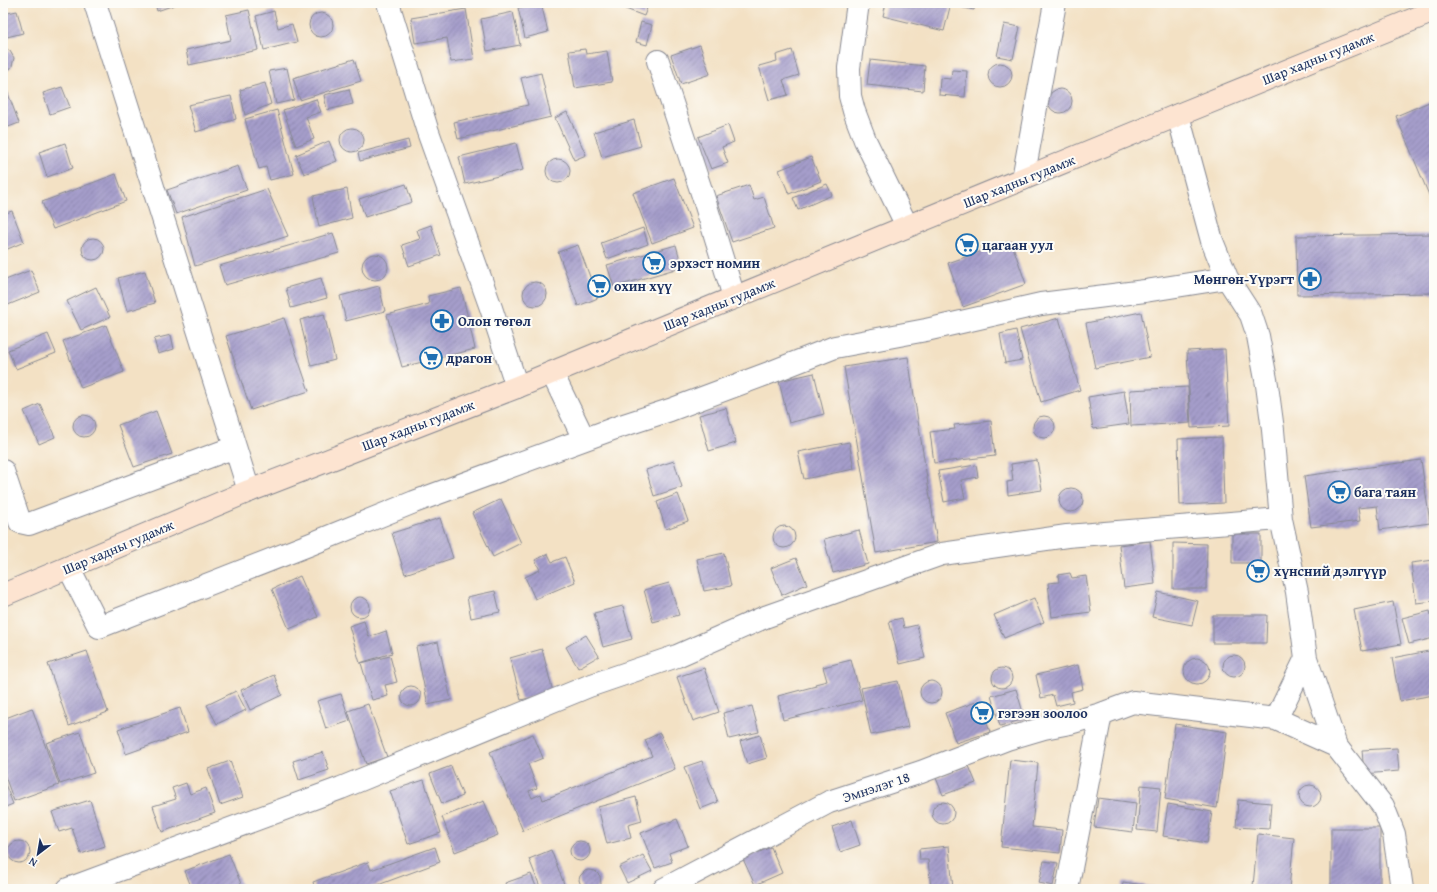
<svg xmlns="http://www.w3.org/2000/svg" width="1437" height="892" font-family="'Gentium Book Plus',serif">
	<style>
		.building { fill: url(#building-hatch) }
		.lines { fill: none; stroke-linecap: round; stroke-linejoin: round }
		.street-casing { stroke: #878891; stroke-width: 24 }
		.secondary-casing { stroke: #878891; stroke-width: 24 }
		.street { stroke: #fff; stroke-width: 22 }
		.secondary { stroke: #fde4d1; stroke-width: 22 }
		.labels { text-anchor: middle; stroke-width: 4; stroke-linejoin: round; paint-order: stroke }
		.street-label { font-size: 14px; fill: #1b2f5e; stroke: #fdfcf7 }
		.poi-label { font-size: 14px; font-weight: bold; fill: #1b2f5e; stroke: #fdfcf7; text-anchor: start }
	</style>
	<defs>
		<pattern id="building-hatch" width="6" height="6" patternUnits="userSpaceOnUse"><rect width="6" height="6" fill="#a69ecb"/><path d="M-1 1l2-2M0 6l6-6M5 7l2-2" fill="none" stroke="#8681a8"/></pattern>
	</defs>
	<rect width="100%" height="100%" fill="#fdfcf7"/>
	<filter id="ink" filterUnits="userSpaceOnUse"><feTurbulence type="fractalNoise" baseFrequency=".025" numOctaves="2"/><feDisplacementMap in="SourceGraphic" scale="8" xChannelSelector="R" yChannelSelector="G"/><feConvolveMatrix kernelMatrix="1 2 1 2 8 2 1 2 1" color-interpolation-filters="sRGB"/></filter>
	<filter id="wash" filterUnits="userSpaceOnUse"><feTurbulence type="fractalNoise" baseFrequency=".012" numOctaves="4" result="noise"/><feDisplacementMap in="SourceGraphic" scale="16" xChannelSelector="R" yChannelSelector="G"/><feGaussianBlur stdDeviation="0.9" result="paint"/><feColorMatrix in="noise" values="0 0 0 0 0 0 0 0 0 0 0 0 0 0 0 0 0 1.4 0 .05"/><feComposite in="paint" operator="in"/></filter>
	<g filter="url(#wash)">
		<rect width="100%" height="100%" fill="#f3e1c4"/>
		<g id="blocks">
			<path class="building" d="M155 3H180L157 11Z
				M541 3 548 32 525 38 518 8Z
				M610 3H649L644 16Z
				M886 3 897 4 951 3 944 31 883 16Z
				M956 3H975L974 10 955 6Z
				M466 9 474 59 451 62 447 38 415 43 411 18Z
				M249 10 258 50 189 65 186 50 231 40 226 15Z
				M17 11 23 33 3 38V14Z
				M274 11 278 28 292 24 297 42 264 50 256 16Z
				M513 12 520 45 487 51 481 19Z
				M309 25a12 12 0 1 1 24 0a12 12 0 1 1-24 0Z
				M641 22 652 25 647 45 636 42Z
				M1004 24 1020 27 1013 59 997 56Z
				M700 45 710 74 681 84 671 55Z
				M3 47 10 51 14 58 12 66 10 69 3 72Z
				M585 49 586 54 607 51 612 82 575 88 569 51Z
				M792 50 799 75 783 80 788 95 769 100 759 66 777 61 776 55Z
				M354 59 361 81 300 100 293 78Z
				M870 60 925 66 923 91 867 85Z
				M988 75a12 12 0 1 1 24 0a12 12 0 1 1-24 0Z
				M287 68 294 100 276 104 269 71Z
				M952 70 967 71 965 97 939 95 940 78 951 79Z
				M541 73 551 117 458 139 454 122 528 105 521 78Z
				M265 83 271 104 245 115 240 90Z
				M62 87 70 107 50 114 43 93Z
				M6 88 19 123 3 129V90Z
				M1048 101a12 12 0 1 1 24 0a12 12 0 1 1-24 0Z
				M349 89 353 104 327 110 324 95Z
				M231 96 236 119 196 132 188 105Z
				M316 99 321 112 306 117 314 139 296 146 283 110Z
				M1434 100V207L1396 116Z
				M277 110 294 174 270 180 266 167 259 169 245 119Z
				M567 112 586 155 574 160 555 118Z
				M634 120 641 146 602 157 594 132Z
				M728 125 734 142 722 147 728 163 711 169 698 137Z
				M340 140a12 12 0 1 1 24 0a12 12 0 1 1-24 0Z
				M408 140 410 148 360 161 358 153Z
				M329 141 337 161 304 174 296 155Z
				M65 143 73 168 47 177 39 152Z
				M516 143 523 170 465 184 459 157Z
				M811 157 821 181 789 194 779 170Z
				M546 171a12 12 0 1 1 24 0a12 12 0 1 1-24 0Z
				M238 166 247 190 176 214 167 190Z
				M116 174 126 201 53 229 42 202Z
				M674 178 693 228 652 243 633 193Z
				M406 184 412 202 365 217 359 199Z
				M827 184 832 195 798 210 793 198Z
				M749 185 754 200 764 197 774 228 732 242 716 196Z
				M267 189 288 236 195 266 182 217Z
				M347 189 352 218 319 227 313 196Z
				M12 211 24 242 3 251V214Z
				M431 225 441 255 409 266 402 245 420 239 417 230Z
				M643 228 648 244 607 259 601 243Z
				M333 233 339 253 225 285 219 266Z
				M1434 234V293L1297 295 1296 236Z
				M82 249a11 11 0 1 1 22 0a11 11 0 1 1-22 0Z
				M1011 241 1026 284 963 307 948 263Z
				M578 245 598 298 578 306 558 252Z
				M676 245 682 267 614 287 607 265Z
				M362 267a13 13 0 1 1 26 0a13 13 0 1 1-26 0Z
				M31 270 40 292 3 307V281Z
				M145 271 155 303 127 311 118 278Z
				M321 278 327 298 291 308 286 288Z
				M523 294a12 12 0 1 1 24 0a12 12 0 1 1-24 0Z
				M379 286 385 311 346 321 340 296Z
				M96 287 110 317 81 330 67 301Z
				M461 288 475 349 402 367 387 315 429 304 428 296Z
				M1141 312 1150 357 1095 368 1086 323Z
				M324 314 335 360 311 366 300 320Z
				M284 318 309 391 251 410 226 336Z
				M1059 318 1080 390 1041 402 1020 329Z
				M106 325 124 372 81 388 63 341Z
				M1016 330 1022 360 1005 363 1000 334Z
				M48 334 56 353 16 369 8 350Z
				M171 335 174 349 158 354 154 339Z
				M1225 349 1229 426 1191 428 1187 351Z
				M908 357 937 542 876 553 844 367Z
				M814 373 824 414 789 423 779 381Z
				M1188 387 1190 423 1131 426 1130 390Z
				M1124 391 1129 424 1093 429 1088 397Z
				M40 404 55 437 39 444 24 411Z
				M726 408 736 443 709 451 699 415Z
				M156 411 172 454 134 467 118 425Z
				M73 426a11 11 0 1 1 22 0a11 11 0 1 1-22 0Z
				M1033 427a11 11 0 1 1 22 0a11 11 0 1 1-22 0Z
				M991 421 995 456 934 463 930 432 955 429 954 425Z
				M1222 437 1224 503 1180 505 1178 439Z
				M849 442 854 469 804 479 798 452Z
				M1037 460 1042 490 1008 495 1007 482 1013 481 1011 464Z
				M1421 460 1430 523 1380 530 1377 506 1358 508 1360 521 1311 527 1304 476Z
				M674 461 682 487 654 496 646 470Z
				M976 465 978 477 961 480 965 498 944 502 938 471Z
				M1059 500a12 12 0 1 1 24 0a12 12 0 1 1-24 0Z
				M678 494 688 521 666 529 657 502Z
				M501 499 521 543 493 557 472 513Z
				M440 518 453 558 405 574 392 533Z
				M773 537a11 11 0 1 1 22 0a11 11 0 1 1-22 0Z
				M859 530 868 564 833 573 824 539Z
				M1232 534H1261V563H1232Z
				M1150 541 1155 584 1124 588 1119 545Z
				M1173 543 1207 544 1206 589H1173Z
				M724 553 731 586 704 591 697 559Z
				M548 554 552 562 565 557 575 582 535 599 525 577 540 570 535 560Z
				M796 558 807 584 782 595 771 568Z
				M1434 560V601L1416 603 1411 563Z
				M1070 573 1072 578 1086 576 1091 612 1052 617 1048 583 1059 582 1058 575Z
				M300 576 318 617 289 629 272 589Z
				M669 583 679 615 653 622 644 590Z
				M495 591 500 612 471 618 467 597Z
				M1158 592 1198 601 1192 625 1152 617Z
				M350 607a10 10 0 1 1 20 0a10 10 0 1 1-20 0Z
				M1034 598 1044 622 1004 638 994 615Z
				M1393 602 1401 644 1362 651 1354 610Z
				M623 606 632 639 603 647 594 613Z
				M1430 611 1434 627V638L1409 644 1402 618Z
				M1213 615H1267L1266 643H1213Z
				M902 618 904 628 917 625 925 658 900 664 889 621Z
				M364 621 369 637 386 631 392 653 360 663 349 626Z
				M586 635 599 656 578 668 566 647Z
				M438 642 451 700 428 705 416 647Z
				M542 649 553 692 521 700 510 658Z
				M1434 650V695L1400 701 1392 658Z
				M87 651 108 712 69 726 48 664Z
				M1223 666a11 11 0 1 1 22 0a11 11 0 1 1-22 0Z
				M390 656 397 682 385 685 388 696 372 700 361 663Z
				M1184 671a13 13 0 1 1 26 0a13 13 0 1 1-26 0Z
				M851 660 862 700 783 720 778 696 816 686 815 684 827 681 823 667Z
				M1078 665 1083 689 1071 692 1073 702 1056 706 1053 695 1041 698 1036 675Z
				M704 668 719 712 693 721 677 677Z
				M992 678a10 10 0 1 1 20 0a10 10 0 1 1-20 0Z
				M274 675 282 695 250 710 241 690Z
				M920 692a11 11 0 1 1 22 0a11 11 0 1 1-22 0Z
				M898 681 908 727 871 735 861 688Z
				M401 696a10 10 0 1 1 20 0a10 10 0 1 1-20 0Z
				M1016 689 1025 719 1000 726 991 696Z
				M236 691 246 710 217 724 207 705Z
				M341 694 350 721 326 729 317 701Z
				M979 701 990 732 956 743 945 713Z
				M368 704 387 757 366 764 348 711Z
				M752 706 759 732 729 739 723 713Z
				M32 708 59 785 14 801 3 771V719Z
				M180 708 188 732 126 754 118 729Z
				M1175 724 1227 732 1217 808 1165 799Z
				M80 732 94 773 60 784 46 743Z
				M660 733 675 769 523 831 490 752 533 734 543 758 528 764 537 788 529 791 532 798 541 794 543 800 652 756 645 740Z
				M760 735 767 758 747 764 740 741Z
				M1397 748 1399 771 1364 774 1362 750Z
				M323 752 329 770 299 780 293 761Z
				M1010 760 1038 763 1032 827 1062 830 1060 853 1001 847Z
				M230 761 243 797 220 805 208 769Z
				M702 761 718 802 700 809 684 767Z
				M451 766 463 796 442 804 430 774Z
				M969 766 976 783 943 795 936 778Z
				M3 779 13 804 3 808Z
				M424 780 441 833 408 844 390 791Z
				M186 783 190 794 206 788 215 813 162 832 153 806 176 799 172 788Z
				M1299 796a11 11 0 1 1 22 0a11 11 0 1 1-22 0Z
				M1141 785 1161 787 1157 832 1137 830Z
				M636 797 642 821 628 825 631 838 607 844 598 807Z
				M1098 798 1136 803 1133 832 1094 827Z
				M90 800 105 846 81 854 72 828 59 832 52 812Z
				M1238 800 1271 803 1269 829 1236 827Z
				M484 801 498 835 455 852 442 817Z
				M932 813a11 11 0 1 1 22 0a11 11 0 1 1-22 0Z
				M1168 804 1212 812 1207 843 1163 836Z
				M677 819 688 846 669 853 672 862 655 868 641 833Z
				M852 820 860 845 840 852 832 827Z
				M1331 828H1380V889L1331 888Z
				M1258 834 1294 838 1289 889 1253 886Z
				M570 851a10 10 0 1 1 20 0a10 10 0 1 1-20 0Z
				M8 852a11 11 0 1 1 22 0a11 11 0 1 1-22 0Z
				M949 846 953 889H931L928 860H920L919 849Z
				M435 847 440 862 367 889H315L313 882 368 862 371 870Z
				M771 847 782 873 755 885 743 859Z
				M551 850 566 889H541L529 859Z
				M229 854 243 889H192L185 871Z
				M643 855 652 871 627 883 619 867Z
				M1044 861 1058 863 1053 886 1039 883Z
				M588 870 595 871 600 876 601 884 597 889H582L579 880 580 876 585 871Z
				M531 874 537 889H507L505 883Z
				M1123 882 1156 887 1155 889H1122Z
				M1076 885 1093 888V889H1075Z"/>
		</g>
	</g>
	<g filter="url(#ink)">
		<use href="#blocks" fill-opacity="0" stroke="#878891" stroke-width="1"/>
		<g class="lines">
			<g class="street-casing">
				<path id="street" d="M95 3 249 491
					M388 3 427 129 491 308 517 387
					M858 3 849 68 850 96 854 111 865 140 907 226
					M658 61 703 196 734 297
					M1023 179 1055 3
					M552 373 584 439
					M3 471 20 522 29 524 235 447
					M69 568 99 627 311 544 414 502 618 427 670 410 769 373 835 347 926 330 1041 304 1145 291 1227 278
					M1306 658 1336 746 1383 806 1394 834 1402 889
					M1276 719 1336 746
					M68 889 341 788 589 686 677 656 765 617 942 554 1067 536 1281 519
					M664 889 829 802 921 772 1007 739 1044 728 1070 723 1101 714
					M1067 889 1101 714 1133 702 1276 719 1306 658 1297 592 1281 519 1273 430 1267 385 1258 336 1251 315 1227 278 1212 241 1178 115"/>
			</g>
			<g class="secondary-casing">
				<path id="secondary" d="M3 595 249 491 517 387 1178 115 1434 11"/>
			</g>
			<use href="#street" class="street"/>
			<use href="#secondary" class="secondary"/>
		</g>
	</g>
	<defs>
		<g id="supermarket-ring" transform="scale(1.15)"><circle r="9.5" fill="#fdfcf7" stroke="#1f6fb2" stroke-width="1.5"/><path d="M-6-5.5h2.5l.6 2H6L4.5 2H-2.5L-4.4-4H-6ZM-1.5 3.2a1.3 1.3 0 1 0 .1 0ZM3 3.2a1.3 1.3 0 1 0 .1 0Z" fill="#1f6fb2"/></g>
		<g id="pharmacy-ring" transform="scale(1.15)"><circle r="9.5" fill="#fdfcf7" stroke="#1f6fb2" stroke-width="1.5"/><path d="M-2-6h4v4h4v4h-4v4h-4v-4h-4v-4h4Z" fill="#1f6fb2"/></g>
	</defs>
	<g fill-rule="evenodd">
		<use href="#supermarket-ring" x="967" y="245"/>
		<use href="#supermarket-ring" x="654" y="263"/>
		<use href="#pharmacy-ring" x="1310" y="279"/>
		<use href="#supermarket-ring" x="599" y="286"/>
		<use href="#pharmacy-ring" x="442" y="321"/>
		<use href="#supermarket-ring" x="431" y="358"/>
		<use href="#supermarket-ring" x="1339" y="492"/>
		<use href="#supermarket-ring" x="1258" y="571"/>
		<use href="#supermarket-ring" x="982" y="713"/>
	</g>
	<g class="labels">
		<g class="street-label">
			<text transform="translate(1318 58) rotate(-22)" y="5">Шар хадны гудамж</text>
			<text transform="translate(1019 181) rotate(-22)" y="5">Шар хадны гудамж</text>
			<text transform="translate(719 304) rotate(-22)" y="5">Шар хадны гудамж</text>
			<text transform="translate(418 425) rotate(-21)" y="5">Шар хадны гудамж</text>
			<text transform="translate(118 547) rotate(-23)" y="5">Шар хадны гудамж</text>
			<text transform="translate(876 787) rotate(-18)" y="5">Эмнэлэг 18</text>
		</g>
		<g class="poi-label">
			<text x="982" y="250">цагаан уул</text>
			<text x="670" y="268">эрхэст номин</text>
			<text x="1294" y="284" text-anchor="end">Мөнгөн-Үүрэгт</text>
			<text x="614" y="291">охин хүү</text>
			<text x="458" y="326">Олон төгөл</text>
			<text x="446" y="363">драгон</text>
			<text x="1354" y="497">бага таян</text>
			<text x="1274" y="576">хүнсний дэлгүүр</text>
			<text x="998" y="718">гэгээн зоолоо</text>
		</g>
	</g>
	<rect width="1437" height="892" fill="none" stroke="#fdfcf7" stroke-width="16"/>
	<g transform="translate(38 854) rotate(211)" stroke="#fdfcf7" stroke-width="3" paint-order="stroke">
	<path d="M0-3L7 15L0 10L-7 15Z" fill="#1b2f5e"/>
	<text y="-6" font-size="11" font-weight="bold" text-anchor="middle" fill="#1b2f5e">N</text>
	</g>
</svg>
